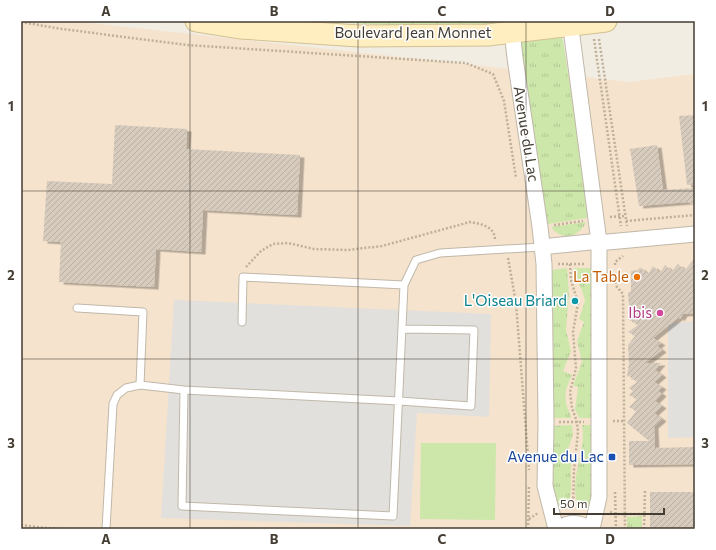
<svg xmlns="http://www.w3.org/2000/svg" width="716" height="550" font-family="Commissioner,sans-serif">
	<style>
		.commercial { fill: #f5e3cd }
		.grass { fill: url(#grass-tufts) }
		.pitch { fill: #cde7ab }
		.parking { fill: #e2e0dc }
		.building { fill: url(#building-hatch); filter: url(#shadow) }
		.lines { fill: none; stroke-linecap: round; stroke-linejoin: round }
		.lane-casing { stroke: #c0b8a9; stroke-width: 9 }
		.street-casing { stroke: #c0b8a9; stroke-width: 17 }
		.secondary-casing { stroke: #d3c192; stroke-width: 23 }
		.path { stroke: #bfb097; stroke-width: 2.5; stroke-dasharray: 2 2; stroke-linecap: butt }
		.lane { stroke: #fff; stroke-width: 7 }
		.street { stroke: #fff; stroke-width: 15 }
		.secondary { stroke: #ffeec0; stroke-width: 21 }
		.grid { fill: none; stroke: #443d33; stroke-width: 1; stroke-opacity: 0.55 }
		.food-dot { fill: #e8710a; stroke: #fff; stroke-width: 1.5 }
		.culture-dot { fill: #0f9aa8; stroke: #fff; stroke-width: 1.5 }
		.hotel-dot { fill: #d1479c; stroke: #fff; stroke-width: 1.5 }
		.transit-dot { fill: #1a4fb4; stroke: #fff; stroke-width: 1.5 }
		.labels { text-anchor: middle; stroke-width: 3; stroke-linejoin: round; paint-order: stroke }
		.street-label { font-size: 15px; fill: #443d33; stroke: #fff }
		.food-label { font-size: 15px; fill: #c56008; stroke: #fff; text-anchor: end }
		.culture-label { font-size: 15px; fill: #0d838f; stroke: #fff; text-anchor: end }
		.hotel-label { font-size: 15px; fill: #b23c85; stroke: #fff; text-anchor: end }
		.transit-label { font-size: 15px; fill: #164399; stroke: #fff; text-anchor: end }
		.neatline { fill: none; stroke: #443d33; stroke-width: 1.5 }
		.grid-label { font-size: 13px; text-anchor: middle; font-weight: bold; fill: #443d33 }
	</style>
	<defs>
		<pattern id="grass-tufts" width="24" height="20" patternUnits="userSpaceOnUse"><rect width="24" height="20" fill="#cde7ab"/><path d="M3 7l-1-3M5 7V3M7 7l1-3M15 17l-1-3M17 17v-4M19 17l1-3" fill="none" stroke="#b1c794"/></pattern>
		<pattern id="building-hatch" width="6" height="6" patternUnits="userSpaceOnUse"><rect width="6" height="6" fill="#d6cbbc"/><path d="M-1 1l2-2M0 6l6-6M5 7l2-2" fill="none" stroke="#b9afa2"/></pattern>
		<filter id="shadow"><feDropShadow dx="4.5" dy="2.5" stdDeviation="0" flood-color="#0004"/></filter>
	</defs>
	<rect width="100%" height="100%" fill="#f2ede3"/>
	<path class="commercial" d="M21 21H72L629 82 695 74V529H21Z"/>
	<path class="grass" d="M309 21H503L501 25 405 26Z
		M561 37 563 40 589 213 587 218 548 224 546 221 521 42 523 39Z
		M586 222C579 238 561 241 551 227Z
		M567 268 569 294 566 330 571 351 563 371 572 375C568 384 564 392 566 403 567 408 570 412 571 418H551V270Z
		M574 268H592L594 418H579L575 409 578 387 573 386 582 362 577 341 584 322 579 319 585 301 582 290 575 277Z
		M572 425 573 435 566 455 573 459 571 465V491L568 506 555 505 552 486 551 426Z
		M582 425H594L592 505H578C568 479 587 452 582 425Z
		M642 516V529H627V517Z"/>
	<path class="pitch" d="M421 443H496L495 520 420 519Z"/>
	<path class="parking" d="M174 300 491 314 489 417 417 413 410 526 161 518Z
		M695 321V437L668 438V324Z"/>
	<path class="building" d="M695 115V185H687L679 116Z
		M115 125 187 129 186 149 300 155 297 215 203 210 201 252 156 249 154 287 59 282 61 242 43 241 47 181 112 184Z
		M657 145 663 190 695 188V205L688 202 639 206 630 149Z
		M695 258V313L683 314 680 319 679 317 653 338 661 343 657 346 662 350 645 363H661L655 370 662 375 654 382 662 387 658 391 662 394 655 401 662 406 654 413 662 419 654 426 655 448 695 447V464L629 465V441H649L627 423 636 411 629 407 637 399 629 395 633 391 629 388 637 382 629 376 627 377 629 363 628 345 635 336 628 332 638 325 628 319 636 313 629 307 628 293 631 291V271L638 270 640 267 648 274 653 266 660 273 665 265 672 271 678 264 685 270Z
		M650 492H695V529H650Z"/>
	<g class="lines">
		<g class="lane-casing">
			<path id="lane" d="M77 308 143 312 140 385
				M242 322 243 277 404 285
				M184 390 182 506 393 516 404 285 416 260 440 253 541 247
				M106 529 113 404 117 395 126 388 140 385 184 390 399 401 471 406 474 330 402 329"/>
		</g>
		<g class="street-casing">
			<path id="street" d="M511 21 515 58 540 227 544 264 546 422 545 486 556 529
				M570 21 599 242V497L592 529
				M541 247 590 242H608L695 234
				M559 529C569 521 580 522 590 529"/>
		</g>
		<g class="secondary-casing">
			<path id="secondary" d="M196 21 240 28 359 36 488 35 606 21"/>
		</g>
		<path class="path" d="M21 22 62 29 187 45 466 63 493 74 504 101 516 178
			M594 39 621 226
			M599 39 627 226
			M610 217 625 216
			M626 221 695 215
			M554 225 583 221
			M508 258 516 303 529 470
			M558 264H585
			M570 264 571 280 578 303 573 332 576 368 570 392 572 408 577 422 578 432 574 470 573 507
			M615 265V262L623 256
			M246 267 261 251 273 244 288 243 314 249 348 250 382 246 470 222C481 224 494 226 495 239
			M615 282 617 287 623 294 625 529
			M613 421H623
			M559 422H584
			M615 492 616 529
			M610 512 615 514H644
			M529 519 538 513
			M21 525 45 528 66 529
			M528 529 529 485
			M644 529 645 490"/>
		<use href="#lane" class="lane"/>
		<use href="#street" class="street"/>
		<use href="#secondary" class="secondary"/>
	</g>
	<path class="grid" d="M190 21V529M358 21V529M526 21V529M21 191H695M21 359H695"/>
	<circle class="food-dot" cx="637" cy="277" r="4"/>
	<circle class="culture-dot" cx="575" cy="301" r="4"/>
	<circle class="hotel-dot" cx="660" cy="313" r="4"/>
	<rect class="transit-dot" x="608" y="453" width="8" height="8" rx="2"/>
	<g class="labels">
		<g class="street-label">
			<text x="413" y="38">Boulevard Jean Monnet</text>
			<text transform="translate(526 134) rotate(81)" y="5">Avenue du Lac</text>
		</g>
		<g class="food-label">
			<text x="629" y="282">La Table</text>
		</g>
		<g class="culture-label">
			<text x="567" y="306">L'Oiseau Briard</text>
		</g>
		<g class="hotel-label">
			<text x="652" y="318">Ibis</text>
		</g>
		<g class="transit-label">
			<text x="604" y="462">Avenue du Lac</text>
		</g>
	</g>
	<rect width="716" height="550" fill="none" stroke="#ffffff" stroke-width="44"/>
	<path d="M554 508v6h110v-6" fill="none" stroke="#443d33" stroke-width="2"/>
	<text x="560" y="508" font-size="12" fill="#443d33" stroke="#ffffff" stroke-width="3" paint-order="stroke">50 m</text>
	<rect x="22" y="22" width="672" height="506" class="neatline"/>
	<g class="grid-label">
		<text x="106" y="16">A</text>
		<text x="274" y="16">B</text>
		<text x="442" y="16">C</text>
		<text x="610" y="16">D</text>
		<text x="11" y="111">1</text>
		<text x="705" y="111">1</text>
		<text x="11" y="280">2</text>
		<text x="705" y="280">2</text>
		<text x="11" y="448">3</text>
		<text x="705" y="448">3</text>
		<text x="106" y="544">A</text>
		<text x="274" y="544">B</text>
		<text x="442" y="544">C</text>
		<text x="610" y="544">D</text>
	</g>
</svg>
